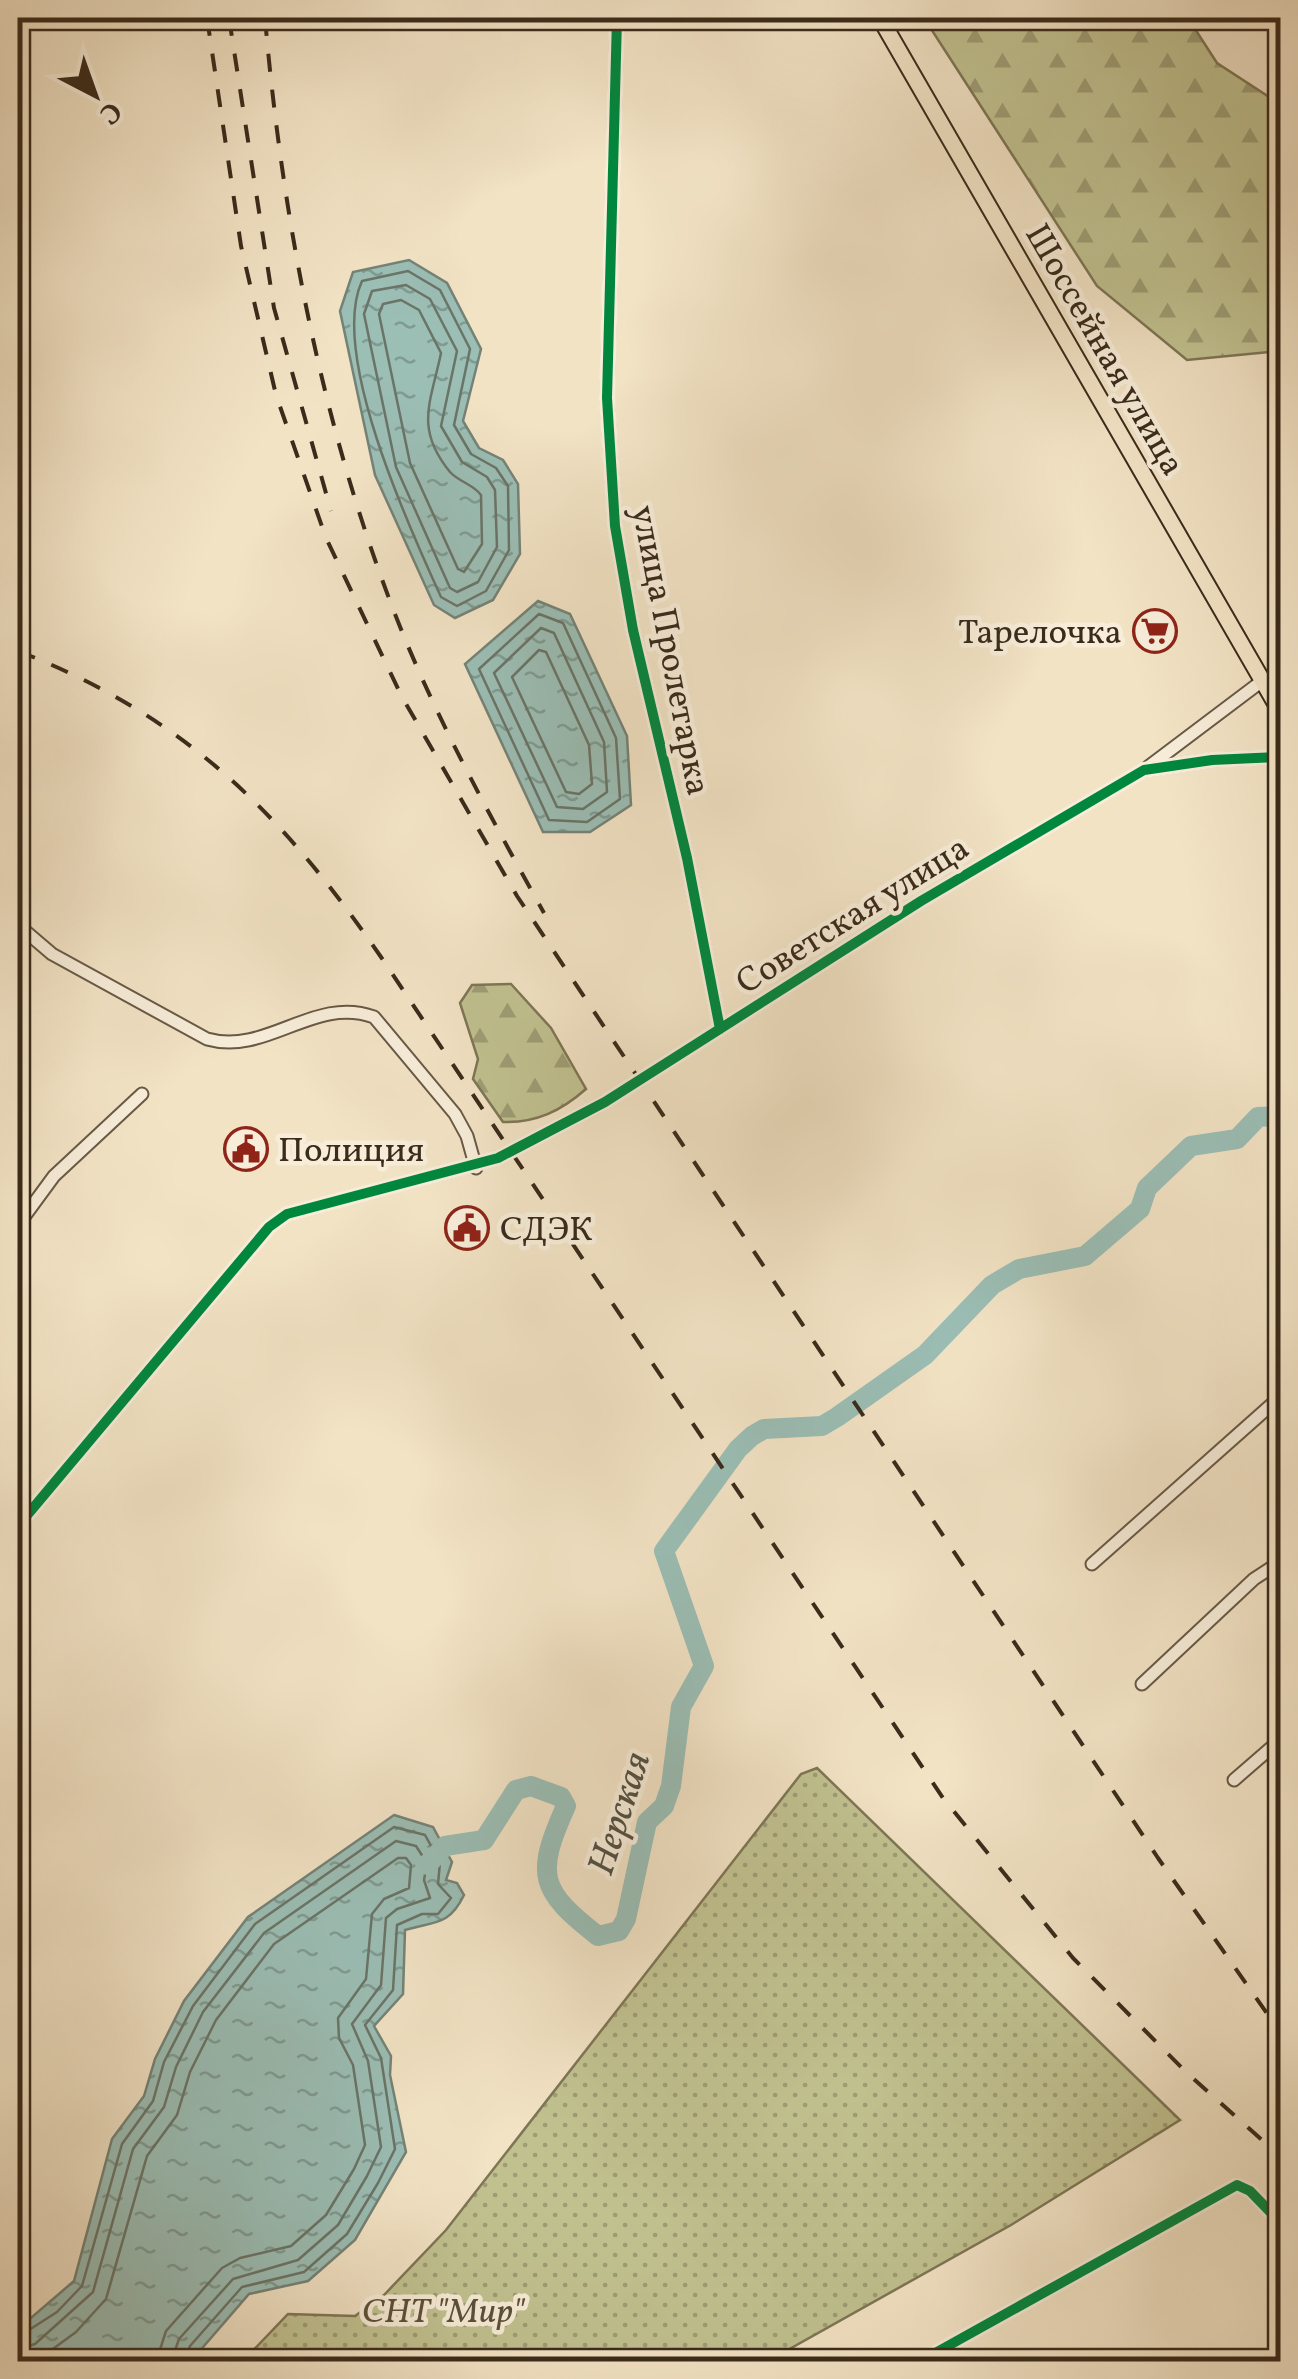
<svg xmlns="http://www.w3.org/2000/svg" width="1298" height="2379" font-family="Vollkorn,serif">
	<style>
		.forest { fill: url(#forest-firs); stroke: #7e7656; stroke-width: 2.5 }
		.garden { fill: url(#garden-dots); stroke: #7e7656; stroke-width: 2.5 }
		.water { fill: url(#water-ripples); stroke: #748377; stroke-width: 2.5 }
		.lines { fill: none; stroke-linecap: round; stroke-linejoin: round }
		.shore { stroke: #6a7468; stroke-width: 2.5 }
		.river { stroke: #9bbeb5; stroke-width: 20 }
		.minor-casing { stroke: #685946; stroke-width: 15 }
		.highway-casing { stroke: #3a2b1b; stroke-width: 19 }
		.minor { stroke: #f7edd9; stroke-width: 11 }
		.highway { stroke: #f2e3c5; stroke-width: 15 }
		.rail { stroke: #3a2b1b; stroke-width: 4; stroke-dasharray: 18 18; stroke-linecap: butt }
		.cycleway-casing { stroke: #f7edd9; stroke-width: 16 }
		.cycleway { stroke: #00873e; stroke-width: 10 }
		.labels { text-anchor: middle; stroke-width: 9; stroke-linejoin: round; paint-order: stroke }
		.street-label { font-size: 35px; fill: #3a2b1b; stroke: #f7edd9 }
		.poi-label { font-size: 35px; fill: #3a2b1b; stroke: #f7edd9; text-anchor: start }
		.park-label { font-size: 35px; font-style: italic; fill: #5c5038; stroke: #f7edd9 }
		.water-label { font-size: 38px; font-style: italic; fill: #525042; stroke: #f7edd9 }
	</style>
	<defs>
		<pattern id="forest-firs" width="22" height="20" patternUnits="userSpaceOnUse" patternTransform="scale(2.5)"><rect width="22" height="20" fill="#c1c190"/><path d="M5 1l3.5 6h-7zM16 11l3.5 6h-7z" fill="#9e9d75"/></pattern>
		<pattern id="garden-dots" width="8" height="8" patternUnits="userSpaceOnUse" patternTransform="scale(2.5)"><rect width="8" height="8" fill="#c1c190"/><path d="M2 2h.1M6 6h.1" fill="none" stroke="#9e9d75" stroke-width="1.8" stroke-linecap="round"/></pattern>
		<pattern id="water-ripples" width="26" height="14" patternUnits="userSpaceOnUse" patternTransform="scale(2.5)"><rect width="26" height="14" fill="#9bbeb5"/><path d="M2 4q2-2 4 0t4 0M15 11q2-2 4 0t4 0" fill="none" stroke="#7f9b92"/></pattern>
	</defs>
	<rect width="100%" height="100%" fill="#f2e3c5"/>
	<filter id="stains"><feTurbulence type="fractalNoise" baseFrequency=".002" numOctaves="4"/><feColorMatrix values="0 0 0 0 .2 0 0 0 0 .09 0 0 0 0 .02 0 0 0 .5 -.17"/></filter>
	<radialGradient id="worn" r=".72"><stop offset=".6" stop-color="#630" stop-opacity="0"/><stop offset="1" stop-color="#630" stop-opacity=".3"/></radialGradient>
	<path class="forest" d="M924 18H1188L1217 63 1269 97 1280 113V351L1187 360 1097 286Z
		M511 984 551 1028 586 1089C561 1111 536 1123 503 1122L473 1079 478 1059 460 1003 472 985Z"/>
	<path class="garden" d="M817 1768 1180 2120 1011 2225 768 2361 242 2362 288 2314 355 2316 384 2295 446 2230 801 1774Z"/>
	<path class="water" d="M409 260 447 283 481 349 463 421 479 448 503 460 518 484 520 554 493 600 455 618 434 605 375 475 340 311 353 272Z
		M538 601 570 614 627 736 631 805 590 832H543L465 664Z
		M394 1815 433 1827 452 1862 446 1880 457 1883 464 1895C449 1926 435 1921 405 1930L403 1994 374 2026 391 2056 390 2075 406 2152 355 2240 308 2281 249 2294 191 2361H18V2329L74 2281 112 2139 144 2096 155 2059 184 2001 248 1917Z"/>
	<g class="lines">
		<path class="shore" d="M408 271 440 290 470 349 454 425 471 454 496 468 508 486 509 550 486 591 457 606 441 597C409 527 329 353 362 281Z
			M406 285 430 299 457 351 441 426 462 462 487 477 495 490 497 547 478 582 457 592 450 588 396 467 364 314 372 291Z
			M401 300 419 310 441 353C431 402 414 428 450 472 459 482 473 484 481 495L482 544 464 572 458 569 410 463 379 314 383 304Z
			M539 614 563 623 616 738 620 799 587 822 549 820 479 669Z
			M541 628 554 633 604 742 607 792 583 809 557 807 494 673Z
			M539 650 546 652 589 745 592 784 579 794 566 792 512 677Z
			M18 2337 57 2312 82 2286 122 2144 153 2101 164 2062 193 2006 255 1924 394 1827 425 1835 440 1862 438 1884 451 1898 438 1914H422L397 1925 393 1990 365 2025 381 2058 395 2149 378 2183 347 2234 304 2272 242 2287 190 2346 184 2362
			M18 2349 35 2344 93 2292 133 2149 164 2107 176 2067 203 2012 264 1933 396 1841 416 1846 427 1863 424 1880 430 1898 397 1909 386 1918 381 1985 352 2024 368 2061 381 2147 367 2176 338 2225 298 2260 233 2279 179 2339 171 2362
			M35 2362 76 2332 106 2299 147 2156 177 2115 190 2072 216 2020 274 1944 398 1858H406L411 1865 409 1888 384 1899 372 1914 366 1979 338 2018 339 2038 353 2065 365 2145 354 2169 326 2215 291 2246 240 2258 222 2268 166 2331 156 2362"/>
		<path class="river" d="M427 1865 445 1846 484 1840 516 1790 531 1786 561 1797 566 1806C535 1875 539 1890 598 1936L619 1931 626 1919 647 1822 664 1806 671 1786 681 1707 704 1666 664 1551 738 1449 752 1436 764 1429 822 1426 837 1417 925 1355 992 1285 1019 1269 1085 1256 1140 1209 1147 1188 1191 1146 1237 1139 1258 1117 1280 1116"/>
		<g class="minor-casing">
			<path id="minor" d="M617 18 607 398 615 526 633 630 687 858 720 1029
				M1148 767 1262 681
				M18 925 52 954 207 1039C267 1056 314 995 374 1017L455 1114 467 1136 476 1168
				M18 1225 54 1176 142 1094
				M18 1526 269 1227 287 1214 498 1158 605 1102 921 901 1144 770 1212 760 1280 757
				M1092 1564 1280 1397
				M1142 1684 1254 1579 1280 1562
				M1234 1780 1280 1740
				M919 2362 1237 2185 1250 2191 1280 2222"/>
		</g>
		<g class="highway-casing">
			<path id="highway" d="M880 18 1280 711"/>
		</g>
		<use href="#minor" class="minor"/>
		<use href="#highway" class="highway"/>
		<path class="rail" d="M207 18 241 246 276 395 326 538 402 697 517 896 1158 1858 1280 2032
			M229 18 274 308 331 511
			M265 18C282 215 320 416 390 601 431 710 488 812 544 913
			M18 26 25 18
			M18 651C185 716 281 812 381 957L943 1798 1073 1958 1187 2073 1280 2156"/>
		<g class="cycleway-casing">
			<path id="cycleway" d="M617 18 607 398 615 526 633 630 687 858 720 1029
				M18 1526 269 1227 287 1214 498 1158 605 1102 921 901 1144 770 1212 760 1280 757
				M919 2362 1237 2185 1250 2191 1280 2222"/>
		</g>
		<use href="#cycleway" class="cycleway"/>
	</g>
	<defs>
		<g id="supermarket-ring" transform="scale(2.25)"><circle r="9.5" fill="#f7edd9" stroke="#8f2418" stroke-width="1.5"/><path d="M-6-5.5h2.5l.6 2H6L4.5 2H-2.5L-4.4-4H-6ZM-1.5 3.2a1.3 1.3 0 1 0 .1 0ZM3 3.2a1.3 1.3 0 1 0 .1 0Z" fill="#8f2418"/></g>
		<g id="civic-ring" transform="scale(2.25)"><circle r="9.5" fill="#f7edd9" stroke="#8f2418" stroke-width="1.5"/><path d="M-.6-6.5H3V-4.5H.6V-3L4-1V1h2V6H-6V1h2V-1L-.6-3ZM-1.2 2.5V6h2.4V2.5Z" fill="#8f2418"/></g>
	</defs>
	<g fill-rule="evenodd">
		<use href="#supermarket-ring" x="1155" y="631"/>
		<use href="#civic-ring" x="246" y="1149"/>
		<use href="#civic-ring" x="467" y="1228"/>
	</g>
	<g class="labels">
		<g class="street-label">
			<text transform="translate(1106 349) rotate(60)" y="12">Шоссейная улица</text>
			<text transform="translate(672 650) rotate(79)" y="12">улица Пролетарка</text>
			<text transform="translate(852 914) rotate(-32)" y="12">Советская улица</text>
		</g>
		<g class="poi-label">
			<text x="1122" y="643" text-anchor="end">Тарелочка</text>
			<text x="278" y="1161">Полиция</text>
			<text x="500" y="1240">СДЭК</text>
		</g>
		<g class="park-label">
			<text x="443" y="2322">СНТ "Мир"</text>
		</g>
		<g class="water-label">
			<text transform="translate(618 1813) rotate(-72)" y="13">Нерская</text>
		</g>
	</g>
	<rect width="1298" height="2379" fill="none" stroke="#f2e3c5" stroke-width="60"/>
	<rect x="20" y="20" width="1258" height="2339" fill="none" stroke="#3a2b1b" stroke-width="5"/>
	<rect x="30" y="30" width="1238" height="2319" fill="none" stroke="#3a2b1b" stroke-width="2.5"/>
	<g transform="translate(95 95) rotate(139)" stroke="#f7edd9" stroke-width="8" paint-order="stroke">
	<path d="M0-8L18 38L0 25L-18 38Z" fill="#3a2b1b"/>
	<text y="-15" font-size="28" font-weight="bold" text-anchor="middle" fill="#3a2b1b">С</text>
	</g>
	<rect width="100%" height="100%" filter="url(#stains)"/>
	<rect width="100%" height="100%" fill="url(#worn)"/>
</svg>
